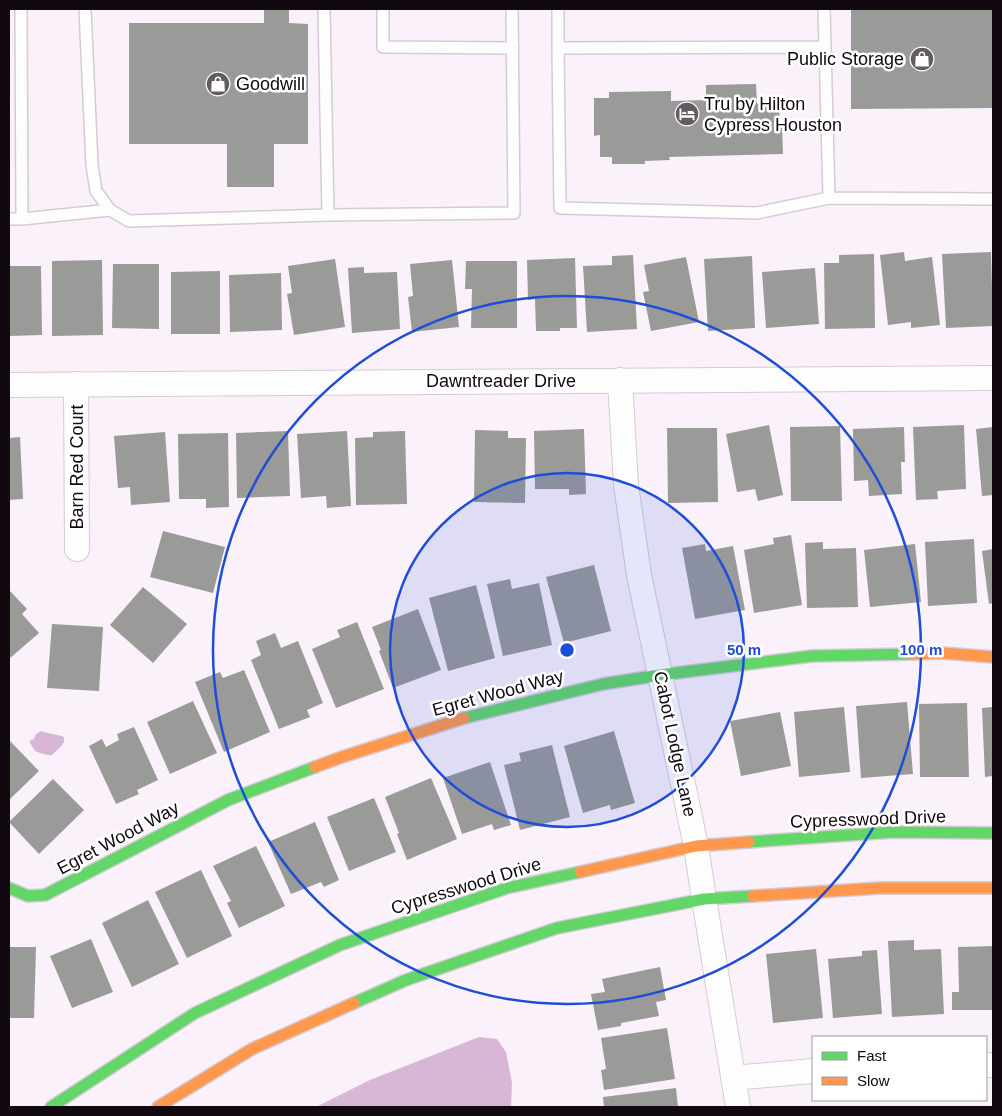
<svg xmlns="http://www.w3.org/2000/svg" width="1002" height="1116" font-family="Arial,sans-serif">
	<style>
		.water { fill: #d7b6d6 }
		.building { fill: #9a9a99 }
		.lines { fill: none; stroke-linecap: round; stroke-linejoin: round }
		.lane-casing { stroke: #d4cbd4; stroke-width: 14 }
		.street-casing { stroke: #d4cbd4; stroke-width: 26 }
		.fast-casing { stroke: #d4cbd4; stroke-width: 14 }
		.slow-casing { stroke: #d4cbd4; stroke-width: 14 }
		.lane { stroke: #fefdfe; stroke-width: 11 }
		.street { stroke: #fefdfe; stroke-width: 24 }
		.fast { stroke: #63d668; stroke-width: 11 }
		.slow { stroke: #ff974d; stroke-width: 11 }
		.ring { fill: none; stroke: #1d4ed8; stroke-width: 2.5 }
		.labels { text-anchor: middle; stroke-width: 5; stroke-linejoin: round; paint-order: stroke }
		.poi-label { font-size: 18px; fill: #110810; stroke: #fff; text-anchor: start }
		.street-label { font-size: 18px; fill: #110810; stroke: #fff }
		.centre { fill: #1d4ed8; stroke: #fff; stroke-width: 2.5 }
		.ring-label { font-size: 15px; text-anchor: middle; font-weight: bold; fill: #1d4ed8; stroke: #fff; stroke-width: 5; stroke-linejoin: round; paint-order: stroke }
	</style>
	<rect width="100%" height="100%" fill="#faf1fa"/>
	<path class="water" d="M41 731C49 734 57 734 64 737 66 745 57 749 52 755 47 756 41 753 35 751L29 741 34 739 36 734Z
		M479 1037 497 1039 506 1052 512 1083 511 1107H316L370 1080Z"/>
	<path class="building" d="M264 9H289V23L308 24V144H274V187H227V144H129V23H264Z
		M851 9H993V108L851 109Z
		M756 84 757 104 779 103 780 125H782L783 154 669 157 670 160 645 161V164H612V157H600V135L594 136V98H609V92L671 91V101L706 100V85Z
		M904 252 905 261 932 257 940 325 911 328V322L888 325 880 255Z
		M991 252 993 326 946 328 942 254Z
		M874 254 875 328 825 329 824 263H839V255Z
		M633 255 637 329 587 332 583 266 612 265V256Z
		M752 256 755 328 708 331 704 259Z
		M686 257 699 322 651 331 643 292 649 291 644 265Z
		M575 258 577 328H560V331H536L535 299 528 300 527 260Z
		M335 259 345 327 294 335 287 294 292 293 288 266Z
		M102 260 103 335 52 336V261Z
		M452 260 459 327 412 332 408 297 413 296 410 264Z
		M466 261H517V328H471L472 289H465Z
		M113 264H159V329L112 328Z
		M9 266H41L42 335 9 336Z
		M364 267V273L397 272 400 329 352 333 348 268Z
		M815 268 819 324 766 328 762 272Z
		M220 271V334H171V272Z
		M281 273 282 330 230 332 229 275Z
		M769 425 783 495 758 501 755 489 737 492 726 434Z
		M964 425 966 489 937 491 938 499 916 500 913 427Z
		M840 426 842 501H791L790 427Z
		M904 427 905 462H901L902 494 869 496 868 480 854 481 853 429Z
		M993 427V495L982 496 976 429Z
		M667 428H717L718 502 668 503Z
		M584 429 586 494 569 495V489H535L534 431Z
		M475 430 508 431V438H526L525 503 474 502Z
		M288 431 290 496 237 498 236 433Z
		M347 431 351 506 327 508 326 496 301 498 297 434Z
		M405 431 407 504 356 505 355 438 373 437V432Z
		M165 432 170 502 131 505 130 487 118 488 114 436Z
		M228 433 229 507 206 508V499H179L178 434Z
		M20 437 23 499 9 500V438Z
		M163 531 225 547 213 593 150 577Z
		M791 535 802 605 754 613 744 550 774 544 773 538Z
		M974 539 977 603 928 606 925 542Z
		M823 542V549L856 548 858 607 807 608 805 543Z
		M705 544 706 551 733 546 745 610 695 619 682 548Z
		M915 544 921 602 870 607 864 550Z
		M993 549V603L989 604 982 551Z
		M594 565 611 631 564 643 546 577Z
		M510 579 512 589 539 583 552 645 503 656 487 584Z
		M476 585 495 658 448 671 429 598Z
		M143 587 187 624 153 663 110 625Z
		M10 591 27 609 22 614 39 633 9 659V592Z
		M418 609 441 670 393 688 379 651 381 650 372 627Z
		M357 622 384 689 336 708 312 649 340 637 337 630Z
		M52 624 103 627 99 691 47 688Z
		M275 633 281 648 298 641 323 703 307 710 310 717 279 729 251 660 261 655 256 641Z
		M244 670 270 732 224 752 195 682 220 672 223 678Z
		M193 701 217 753 170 774 147 722Z
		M907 702 913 774 861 778 856 706Z
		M967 703 969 777H920L919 704Z
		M844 707 850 772 799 777 794 712Z
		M993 707V776L985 777 982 708Z
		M780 712 791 766 741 776 730 721Z
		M134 727 158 780 137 790 139 794 116 804 89 746 102 739 106 747 119 740 117 734Z
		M614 731 635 803 611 810 610 805 583 813 564 746Z
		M9 740 39 771 9 800Z
		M552 745 570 817 520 830 504 765 521 761 519 753Z
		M490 762 511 825 494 830 492 824 462 834 443 778Z
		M431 778 457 839 407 860 397 834 399 833 385 797Z
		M53 779 84 810 39 854 9 822Z
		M374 798 396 852 349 871 327 817Z
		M315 822 339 880 324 887 321 882 291 894 268 842Z
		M256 846 285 906 239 928 227 903 231 901 213 866Z
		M201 870 232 936 187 958 155 892Z
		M148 900 179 964 132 987 102 923Z
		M91 939 113 992 72 1008 50 956Z
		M914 940V950L941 949 944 1014 892 1017 888 941Z
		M993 946V1010H952V992H959L958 947Z
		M9 947H36L34 1018H9Z
		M816 949 823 1018 773 1023 766 954Z
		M877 950 882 1014 833 1018 828 959 862 956V951Z
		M660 967 666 1000 656 1002 659 1016 621 1023V1026L598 1030 591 994 605 992 602 979Z
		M667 1028 675 1079 604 1090 601 1070 606 1069 601 1038Z
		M676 1088 678 1107H604L603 1097Z"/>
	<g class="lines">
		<g class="lane-casing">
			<path id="lane" d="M21 9 22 219 110 210
				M85 9 92 165 96 191 110 210 129 221 328 215 324 9
				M383 9V47L513 48
				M558 9V48L825 47
				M824 9 829 198 993 199
				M558 48 560 208 757 213 829 198
				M328 215 514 213 512 9
				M9 219H22"/>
		</g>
		<g class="street-casing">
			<path id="street" d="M620 380 626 485 639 575 696 846 704 899 738 1107
				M76 384 77 549
				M9 385 993 378
				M986 1065H993
				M733 1078 813 1071"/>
		</g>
		<g class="fast-casing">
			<path id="fast" d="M464 718 603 684 660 675 812 656 912 654
				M749 842 894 832 993 833
				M9 888 28 896 45 895 228 800 315 767
				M354 1003 406 980 557 928 704 899 753 896
				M51 1107 195 1013 340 945 507 888 580 872"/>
		</g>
		<g class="slow-casing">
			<path id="slow" d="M912 654 942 653 993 657
				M315 767 342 757 464 718
				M580 872 696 846 749 842
				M753 896 880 888H993
				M158 1107 252 1049 354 1003"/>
		</g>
		<use href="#lane" class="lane"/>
		<use href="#street" class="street"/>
		<use href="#fast" class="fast"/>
		<use href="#slow" class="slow"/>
	</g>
	<circle cx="567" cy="650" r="177" fill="#1d4ed8" fill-opacity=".12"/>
	<g class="ring">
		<circle cx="567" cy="650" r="177"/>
		<circle cx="567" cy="650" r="354"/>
	</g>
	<defs>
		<g id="shop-disc" transform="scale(1.25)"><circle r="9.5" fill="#635a62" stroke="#fff"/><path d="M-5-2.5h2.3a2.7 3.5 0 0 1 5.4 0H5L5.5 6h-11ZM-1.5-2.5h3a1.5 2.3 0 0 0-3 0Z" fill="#fff"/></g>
		<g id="hotel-disc" transform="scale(1.25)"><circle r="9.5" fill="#635a62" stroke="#fff"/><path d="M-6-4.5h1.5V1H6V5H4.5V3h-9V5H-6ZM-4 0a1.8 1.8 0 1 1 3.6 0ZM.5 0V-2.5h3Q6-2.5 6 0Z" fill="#fff"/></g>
	</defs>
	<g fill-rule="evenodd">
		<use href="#shop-disc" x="922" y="59"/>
		<use href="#shop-disc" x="218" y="84"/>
		<use href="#hotel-disc" x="687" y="114"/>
	</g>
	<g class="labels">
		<g class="poi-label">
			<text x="904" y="65" text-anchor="end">Public Storage</text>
			<text x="236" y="90">Goodwill</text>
			<text x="704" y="110">Tru by Hilton<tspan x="704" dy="21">Cypress Houston</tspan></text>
		</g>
		<g class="street-label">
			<text x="501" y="387">Dawntreader Drive</text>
			<text transform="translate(77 467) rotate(-90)" y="6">Barn Red Court</text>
			<text transform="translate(498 693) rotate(-15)" y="6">Egret Wood Way</text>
			<text transform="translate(675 744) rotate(78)" y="6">Cabot Lodge Lane</text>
			<text transform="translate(868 819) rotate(-2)" y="6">Cypresswood Drive</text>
			<text transform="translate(118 838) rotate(-28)" y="6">Egret Wood Way</text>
			<text transform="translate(466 886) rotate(-17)" y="6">Cypresswood Drive</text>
		</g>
	</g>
	<circle cx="567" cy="650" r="8" class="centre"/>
	<g class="ring-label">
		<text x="744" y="655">50 m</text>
		<text x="921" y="655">100 m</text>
	</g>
	<rect width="1002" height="1116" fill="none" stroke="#110810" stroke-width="20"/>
	<rect x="812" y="1036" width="175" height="65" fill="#ffffff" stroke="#a09c9f"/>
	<rect x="822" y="1052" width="25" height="8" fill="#63d668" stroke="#a09c9f"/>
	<text x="857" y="1061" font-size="15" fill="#110810">Fast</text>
	<rect x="822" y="1077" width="25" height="8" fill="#ff974d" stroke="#a09c9f"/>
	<text x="857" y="1086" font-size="15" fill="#110810">Slow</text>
</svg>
